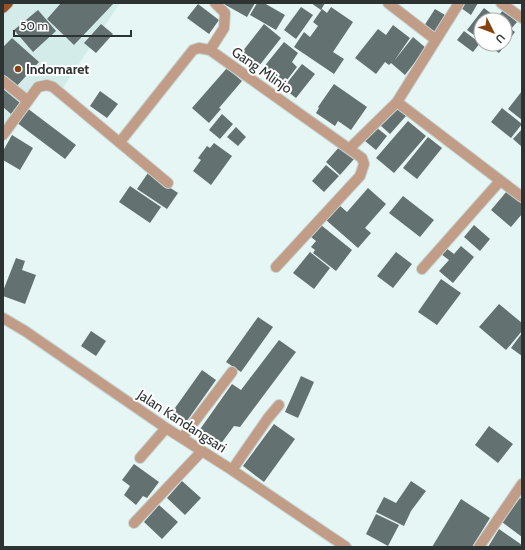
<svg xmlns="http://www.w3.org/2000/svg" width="525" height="550" font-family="Cabin,sans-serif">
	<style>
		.built { fill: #d3ecea }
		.building { fill: #637170 }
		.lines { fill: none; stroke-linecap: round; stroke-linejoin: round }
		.minor-casing { stroke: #c5d3d2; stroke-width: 12 }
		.primary-casing { stroke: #c5d3d2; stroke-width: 12 }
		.minor { stroke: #c19c86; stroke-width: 10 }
		.primary { stroke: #925327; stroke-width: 10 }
		.poi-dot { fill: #84430f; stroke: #fff; stroke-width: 1.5 }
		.labels { text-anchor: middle; stroke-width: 4; stroke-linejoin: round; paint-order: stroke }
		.poi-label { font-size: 14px; font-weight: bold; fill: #2d3333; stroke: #fff; text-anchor: start }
		.street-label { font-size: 14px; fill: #2d3333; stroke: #fff }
	</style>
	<rect width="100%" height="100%" fill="#e6f6f5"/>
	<path class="built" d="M3 3H120L60 92 38 87 3 135Z"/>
	<path class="building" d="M61 3H114L74 45 47 19Z
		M222 3H255L247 17Z
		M257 3H264L285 15 276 30 250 15Z
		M311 3H325L321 10Z
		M464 3H478L471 15 461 8Z
		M198 4 219 20 209 34 187 18Z
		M301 7 313 15 296 39 284 30Z
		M331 7 353 22 333 52 344 59 334 74 294 47 304 32 310 37 318 26 313 22 322 9 327 13Z
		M484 8 497 18 503 10 517 22 511 29 515 32 499 53 486 44H505V20H481V40L467 30Z
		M435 9 445 15 434 33 424 26Z
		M38 10 56 31 33 52 14 30Z
		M101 24 113 34 96 53 84 43Z
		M264 24 281 38 259 66 242 52Z
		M393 25 410 38 394 61 413 37 426 48 405 75 391 63 389 65 385 62 376 74 355 58 378 29 386 35Z
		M464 31 480 43 473 52 457 40Z
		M12 38 39 62 15 88 3 76V47Z
		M284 42 298 53 292 62 297 67 284 84 263 68Z
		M302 64 315 74 296 98 283 88Z
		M227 68 242 81 219 108 221 109 209 123 192 108Z
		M334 84 367 107 351 130 338 121 335 126 316 113 319 108 318 107Z
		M3 89 20 103 11 114 3 107Z
		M100 91 118 104 107 118 90 106Z
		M522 91V120L508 109Z
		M396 107 406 116 390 134 380 125Z
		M27 108 76 145 65 159 16 122Z
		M502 108 522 124 511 138 491 122Z
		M222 114 233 124 220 139 209 130Z
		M408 121 426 136 394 173 376 158Z
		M236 127 246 137 238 146 227 137Z
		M376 127 387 136 376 150 365 141Z
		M522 129V147L513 139Z
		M12 135 33 148 20 170 3 160V151Z
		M428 137 442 148 417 179 403 168Z
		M214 143 232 156 211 185 193 171 201 160 198 158 207 146 210 148Z
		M341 145 355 158 340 175 326 162Z
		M326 165 339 176 324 192 312 181Z
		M148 173 178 193 167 209 137 189Z
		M130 186 161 207 150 223 119 202Z
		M368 188 386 204 365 228 371 233 358 248 326 220 339 205 347 212Z
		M507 191 522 204V214L511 227 491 210Z
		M403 196 434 220 420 237 389 213Z
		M321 225 352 250 336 271 313 253 315 250 311 247 316 241 311 237Z
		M474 225 490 239 480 251 464 237Z
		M461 246 474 257 453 283 439 271 449 260 441 254 446 248 454 254Z
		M310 252 330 268 314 289 293 273Z
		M396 252 412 264 393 288 377 276Z
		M16 258 25 261 22 270 36 275 25 304 3 296V291Z
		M441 279 461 293 437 325 418 312Z
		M499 304 522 323V331L506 350 479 327Z
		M258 317 273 327 241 372 226 362Z
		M91 331 106 341 96 356 81 346Z
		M522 333V356L511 348Z
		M279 340 296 352 240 427 234 426 217 449 196 435 232 384 241 390Z
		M202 370 216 380 184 425 170 415Z
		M301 376 314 382 298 418 285 412Z
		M274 424 295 439 264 482 243 466Z
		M489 426 513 444 498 463 475 445Z
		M134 464 159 482 147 498 143 496 136 505 124 495 130 486 122 480Z
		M182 481 201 498 185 515 167 498Z
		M411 481 426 491 411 511 404 526 376 512 384 497 396 503Z
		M520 498 522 499V537L502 522Z
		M461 499 490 518 472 547H432Z
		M159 505 178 522 162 539 144 522Z
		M376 514 399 525 388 546 366 534Z
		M499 529 522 545V547H488Z"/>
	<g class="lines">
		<g class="minor-casing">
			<path id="minor" d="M388 3 436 40
				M501 3 522 18
				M210 50 224 28 225 13 215 3
				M3 81 28 101
				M397 102 522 197
				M3 135 38 87 47 85 53 87 168 183
				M120 142 193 50 199 48 210 50 362 158 364 164 360 176 276 267
				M349 149 397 102 459 3
				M422 269 500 181
				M3 318 25 331 166 428 232 470 346 547
				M182 438 232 372
				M140 458 166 428
				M232 470 268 418 279 405
				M134 523 202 451
				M479 547 522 484"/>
		</g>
		<g class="primary-casing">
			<path id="primary" d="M3 8 8 3"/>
		</g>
		<use href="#minor" class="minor"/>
		<use href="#primary" class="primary"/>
	</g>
	<circle class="poi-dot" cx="18" cy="69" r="4"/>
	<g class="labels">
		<g class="poi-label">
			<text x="26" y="74">Indomaret</text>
		</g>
		<g class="street-label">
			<text transform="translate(262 70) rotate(35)" y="5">Gang Mlinjo</text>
			<text transform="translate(182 421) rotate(33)" y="5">Jalan Kandangsari</text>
		</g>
	</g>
	<rect width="525" height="550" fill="none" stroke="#2d3333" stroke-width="8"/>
	<g transform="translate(493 32) rotate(132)"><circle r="19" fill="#ffffff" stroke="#abadad"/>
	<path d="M0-3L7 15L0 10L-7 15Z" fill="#84430f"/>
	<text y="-6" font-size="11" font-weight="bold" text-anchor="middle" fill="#2d3333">U</text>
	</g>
	<path d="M14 30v6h117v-6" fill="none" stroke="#2d3333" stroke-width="2"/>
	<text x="20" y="30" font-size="12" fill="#2d3333" stroke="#ffffff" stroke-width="3" paint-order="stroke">50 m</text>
</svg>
